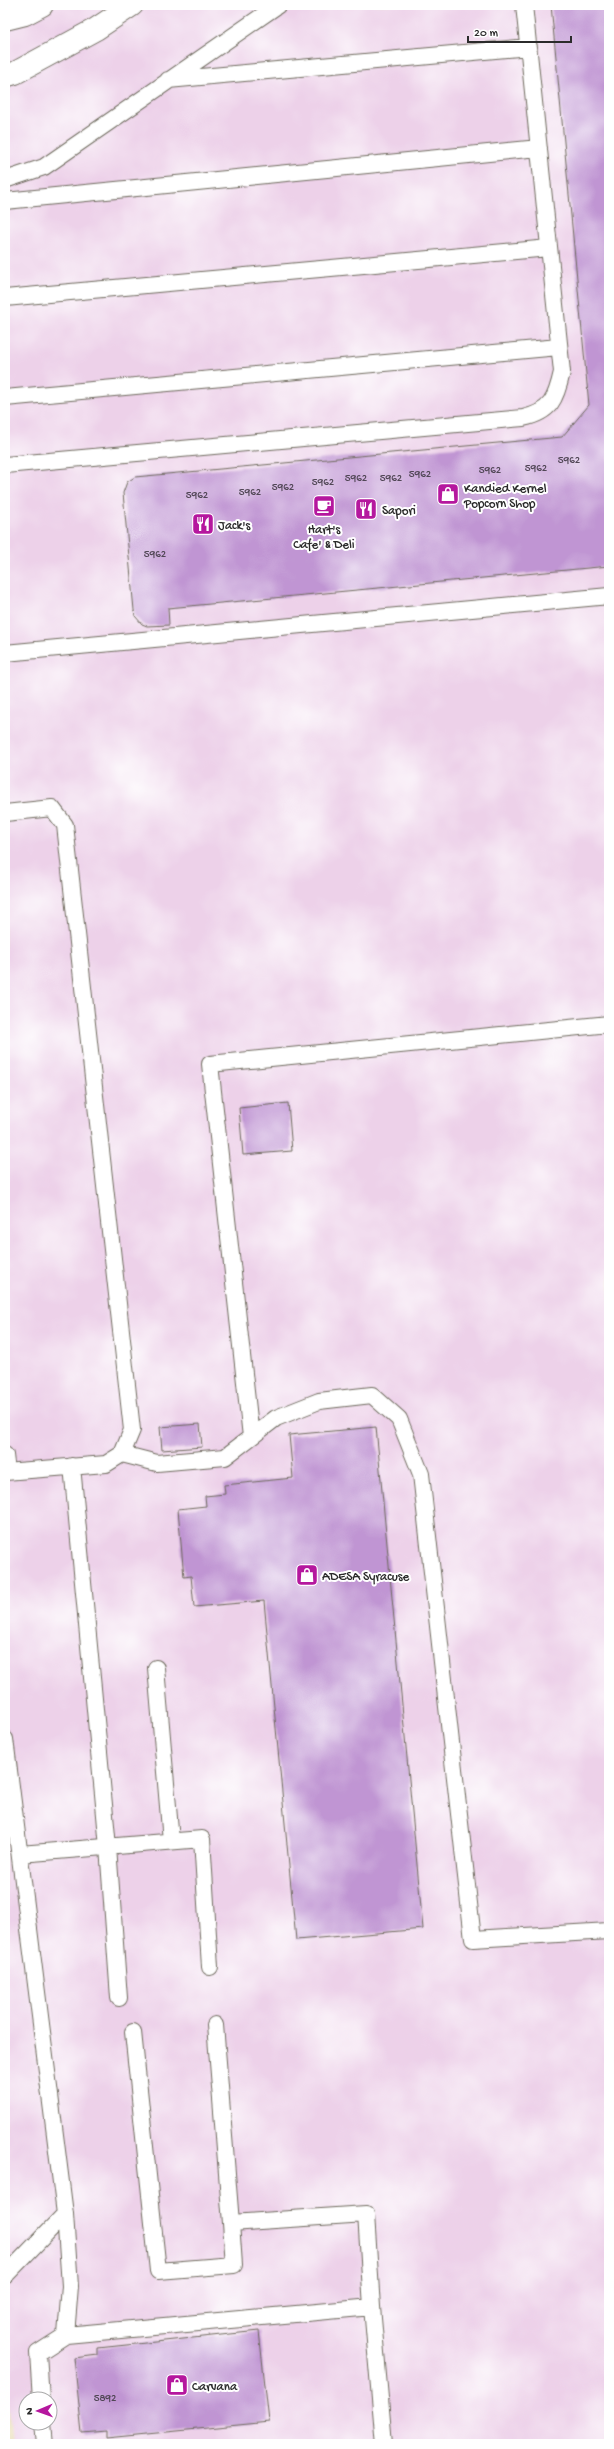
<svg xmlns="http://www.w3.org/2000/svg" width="614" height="2449" font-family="'Gochi Hand',sans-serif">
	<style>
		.built { fill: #edd1e9; fill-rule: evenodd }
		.building { fill: #c095d3 }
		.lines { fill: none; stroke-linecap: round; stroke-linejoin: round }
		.service-casing { stroke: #6e6a5d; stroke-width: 18 }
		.minor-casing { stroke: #6e6a5d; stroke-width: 24 }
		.service { stroke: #fff; stroke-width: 16 }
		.minor { stroke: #fff; stroke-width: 22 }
		.labels { text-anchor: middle; stroke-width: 4; stroke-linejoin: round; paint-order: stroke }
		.number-label { font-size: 11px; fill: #504655 }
		.poi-label { font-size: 13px; fill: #2b2b2b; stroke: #fff; text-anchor: start }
	</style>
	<rect width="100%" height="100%" fill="#fff"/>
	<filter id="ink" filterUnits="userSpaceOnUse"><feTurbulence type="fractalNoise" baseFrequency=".025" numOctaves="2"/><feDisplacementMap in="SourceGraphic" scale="8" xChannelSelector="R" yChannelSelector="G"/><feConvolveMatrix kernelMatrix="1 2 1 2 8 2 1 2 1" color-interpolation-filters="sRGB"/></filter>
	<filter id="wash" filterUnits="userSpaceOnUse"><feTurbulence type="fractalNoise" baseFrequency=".012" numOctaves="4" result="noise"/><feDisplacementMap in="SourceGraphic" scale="16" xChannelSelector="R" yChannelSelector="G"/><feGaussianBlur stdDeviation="0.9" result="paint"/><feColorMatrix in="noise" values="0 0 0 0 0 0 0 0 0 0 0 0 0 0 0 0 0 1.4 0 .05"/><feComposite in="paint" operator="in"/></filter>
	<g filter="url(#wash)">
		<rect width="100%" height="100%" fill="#e9dfba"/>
		<path class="built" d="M5 5H609V2444H12L5 2361ZM26 2399H50V2423H26Z"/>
		<g id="blocks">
			<path class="building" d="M551 5H609V566L168 608 169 625 147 626 142 624 135 616 134 610 123 493 127 482 135 477 562 437 589 405Z
				M288 1103 292 1151 243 1155 239 1108Z
				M200 1424 202 1447 162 1450 160 1427Z
				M376 1427 423 1929 296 1940 264 1601 194 1607 191 1576 184 1577 178 1509 206 1506 205 1496 225 1494 224 1485 293 1478 289 1435Z
				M259 2331 269 2422 106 2438V2431L82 2433 74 2358 98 2355V2348Z"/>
		</g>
	</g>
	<g filter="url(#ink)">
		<use href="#blocks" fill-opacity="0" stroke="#6e6a5d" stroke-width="1"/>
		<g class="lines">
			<g class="service-casing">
				<path id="service" d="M168 80 529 47
					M5 180 44 167 278 5
					M5 201 539 148
					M5 298 549 248
					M5 398 559 347
					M5 465 523 418C551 412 556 399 562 372L524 5
					M5 653 609 596
					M5 813 52 808 65 825 132 1430 122 1454 106 1464 5 1472
					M251 1437 210 1064 609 1024
					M122 1454 157 1463 225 1457 276 1418 319 1401 372 1395 399 1419 421 1474 473 1939 609 1931
					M5 1455 7 1472
					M72 1466 108 1847 119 1998
					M156 1668 171 1841
					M5 1739 65 2214 5 2276
					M20 1854 202 1839 210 1967
					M215 2025 231 2223 366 2214 372 2307
					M133 2032 158 2271 234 2265 231 2223
					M65 2214 70 2286 66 2335
					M41 2399 38 2353 66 2335 372 2307 384 2444
					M43 2423 45 2444"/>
			</g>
			<g class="minor-casing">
				<path id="minor" d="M5 19 25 14 42 5
					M5 76 15 73 96 29 132 5"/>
			</g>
			<use href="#service" class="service"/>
			<use href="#minor" class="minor"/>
		</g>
	</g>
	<defs>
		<g id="shop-square" transform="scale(1.15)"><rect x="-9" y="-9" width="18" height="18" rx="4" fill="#b5179e" stroke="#fff"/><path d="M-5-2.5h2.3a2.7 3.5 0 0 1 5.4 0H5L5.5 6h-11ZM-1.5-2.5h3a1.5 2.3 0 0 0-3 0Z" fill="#fff"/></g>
		<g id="cafe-square" transform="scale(1.15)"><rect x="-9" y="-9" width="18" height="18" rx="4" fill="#b5179e" stroke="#fff"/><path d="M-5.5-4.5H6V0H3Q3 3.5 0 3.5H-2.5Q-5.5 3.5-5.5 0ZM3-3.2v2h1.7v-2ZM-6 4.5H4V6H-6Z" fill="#fff"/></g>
		<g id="restaurant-square" transform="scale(1.15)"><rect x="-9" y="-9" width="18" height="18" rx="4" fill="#b5179e" stroke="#fff"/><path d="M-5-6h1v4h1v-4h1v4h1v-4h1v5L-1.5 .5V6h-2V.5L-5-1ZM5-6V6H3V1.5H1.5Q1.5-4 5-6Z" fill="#fff"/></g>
	</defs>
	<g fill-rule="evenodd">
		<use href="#shop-square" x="448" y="494"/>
		<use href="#cafe-square" x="324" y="506"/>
		<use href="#restaurant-square" x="366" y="509"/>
		<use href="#restaurant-square" x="203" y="524"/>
		<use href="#shop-square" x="307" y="1575"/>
		<use href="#shop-square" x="177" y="2385"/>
	</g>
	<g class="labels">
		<g class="number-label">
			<text x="569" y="463">5962</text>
			<text x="536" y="471">5962</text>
			<text x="490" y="473">5962</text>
			<text x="420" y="477">5962</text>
			<text x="356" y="481">5962</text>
			<text x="391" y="481">5962</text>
			<text x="323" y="485">5962</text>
			<text x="283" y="490">5962</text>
			<text x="250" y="495">5962</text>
			<text x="197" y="498">5962</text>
			<text x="155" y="557">5962</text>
			<text x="105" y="2401">5892</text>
		</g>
		<g class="poi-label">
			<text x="464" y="492">Kandied Kernel<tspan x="464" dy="15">Popcorn Shop</tspan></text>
			<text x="382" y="514">Sapori</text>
			<text x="218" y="529">Jack's</text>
			<text x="324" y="533" text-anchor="middle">Hart's<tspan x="324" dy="15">Cafe' &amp; Deli</tspan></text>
			<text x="322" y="1580">ADESA Syracuse</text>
			<text x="192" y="2390">Carvana</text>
		</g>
	</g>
	<rect width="614" height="2449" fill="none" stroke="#fff" stroke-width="20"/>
	<g transform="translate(38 2411) rotate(268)"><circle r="19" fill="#ffffff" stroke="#aaaaaa"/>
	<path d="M0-3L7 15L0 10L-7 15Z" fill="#b5179e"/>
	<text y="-6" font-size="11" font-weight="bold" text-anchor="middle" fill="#2b2b2b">N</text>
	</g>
	<path d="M468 36v6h103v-6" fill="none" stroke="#2b2b2b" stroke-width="2"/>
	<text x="474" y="36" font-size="12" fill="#2b2b2b" stroke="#ffffff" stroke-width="3" paint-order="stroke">20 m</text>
</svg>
